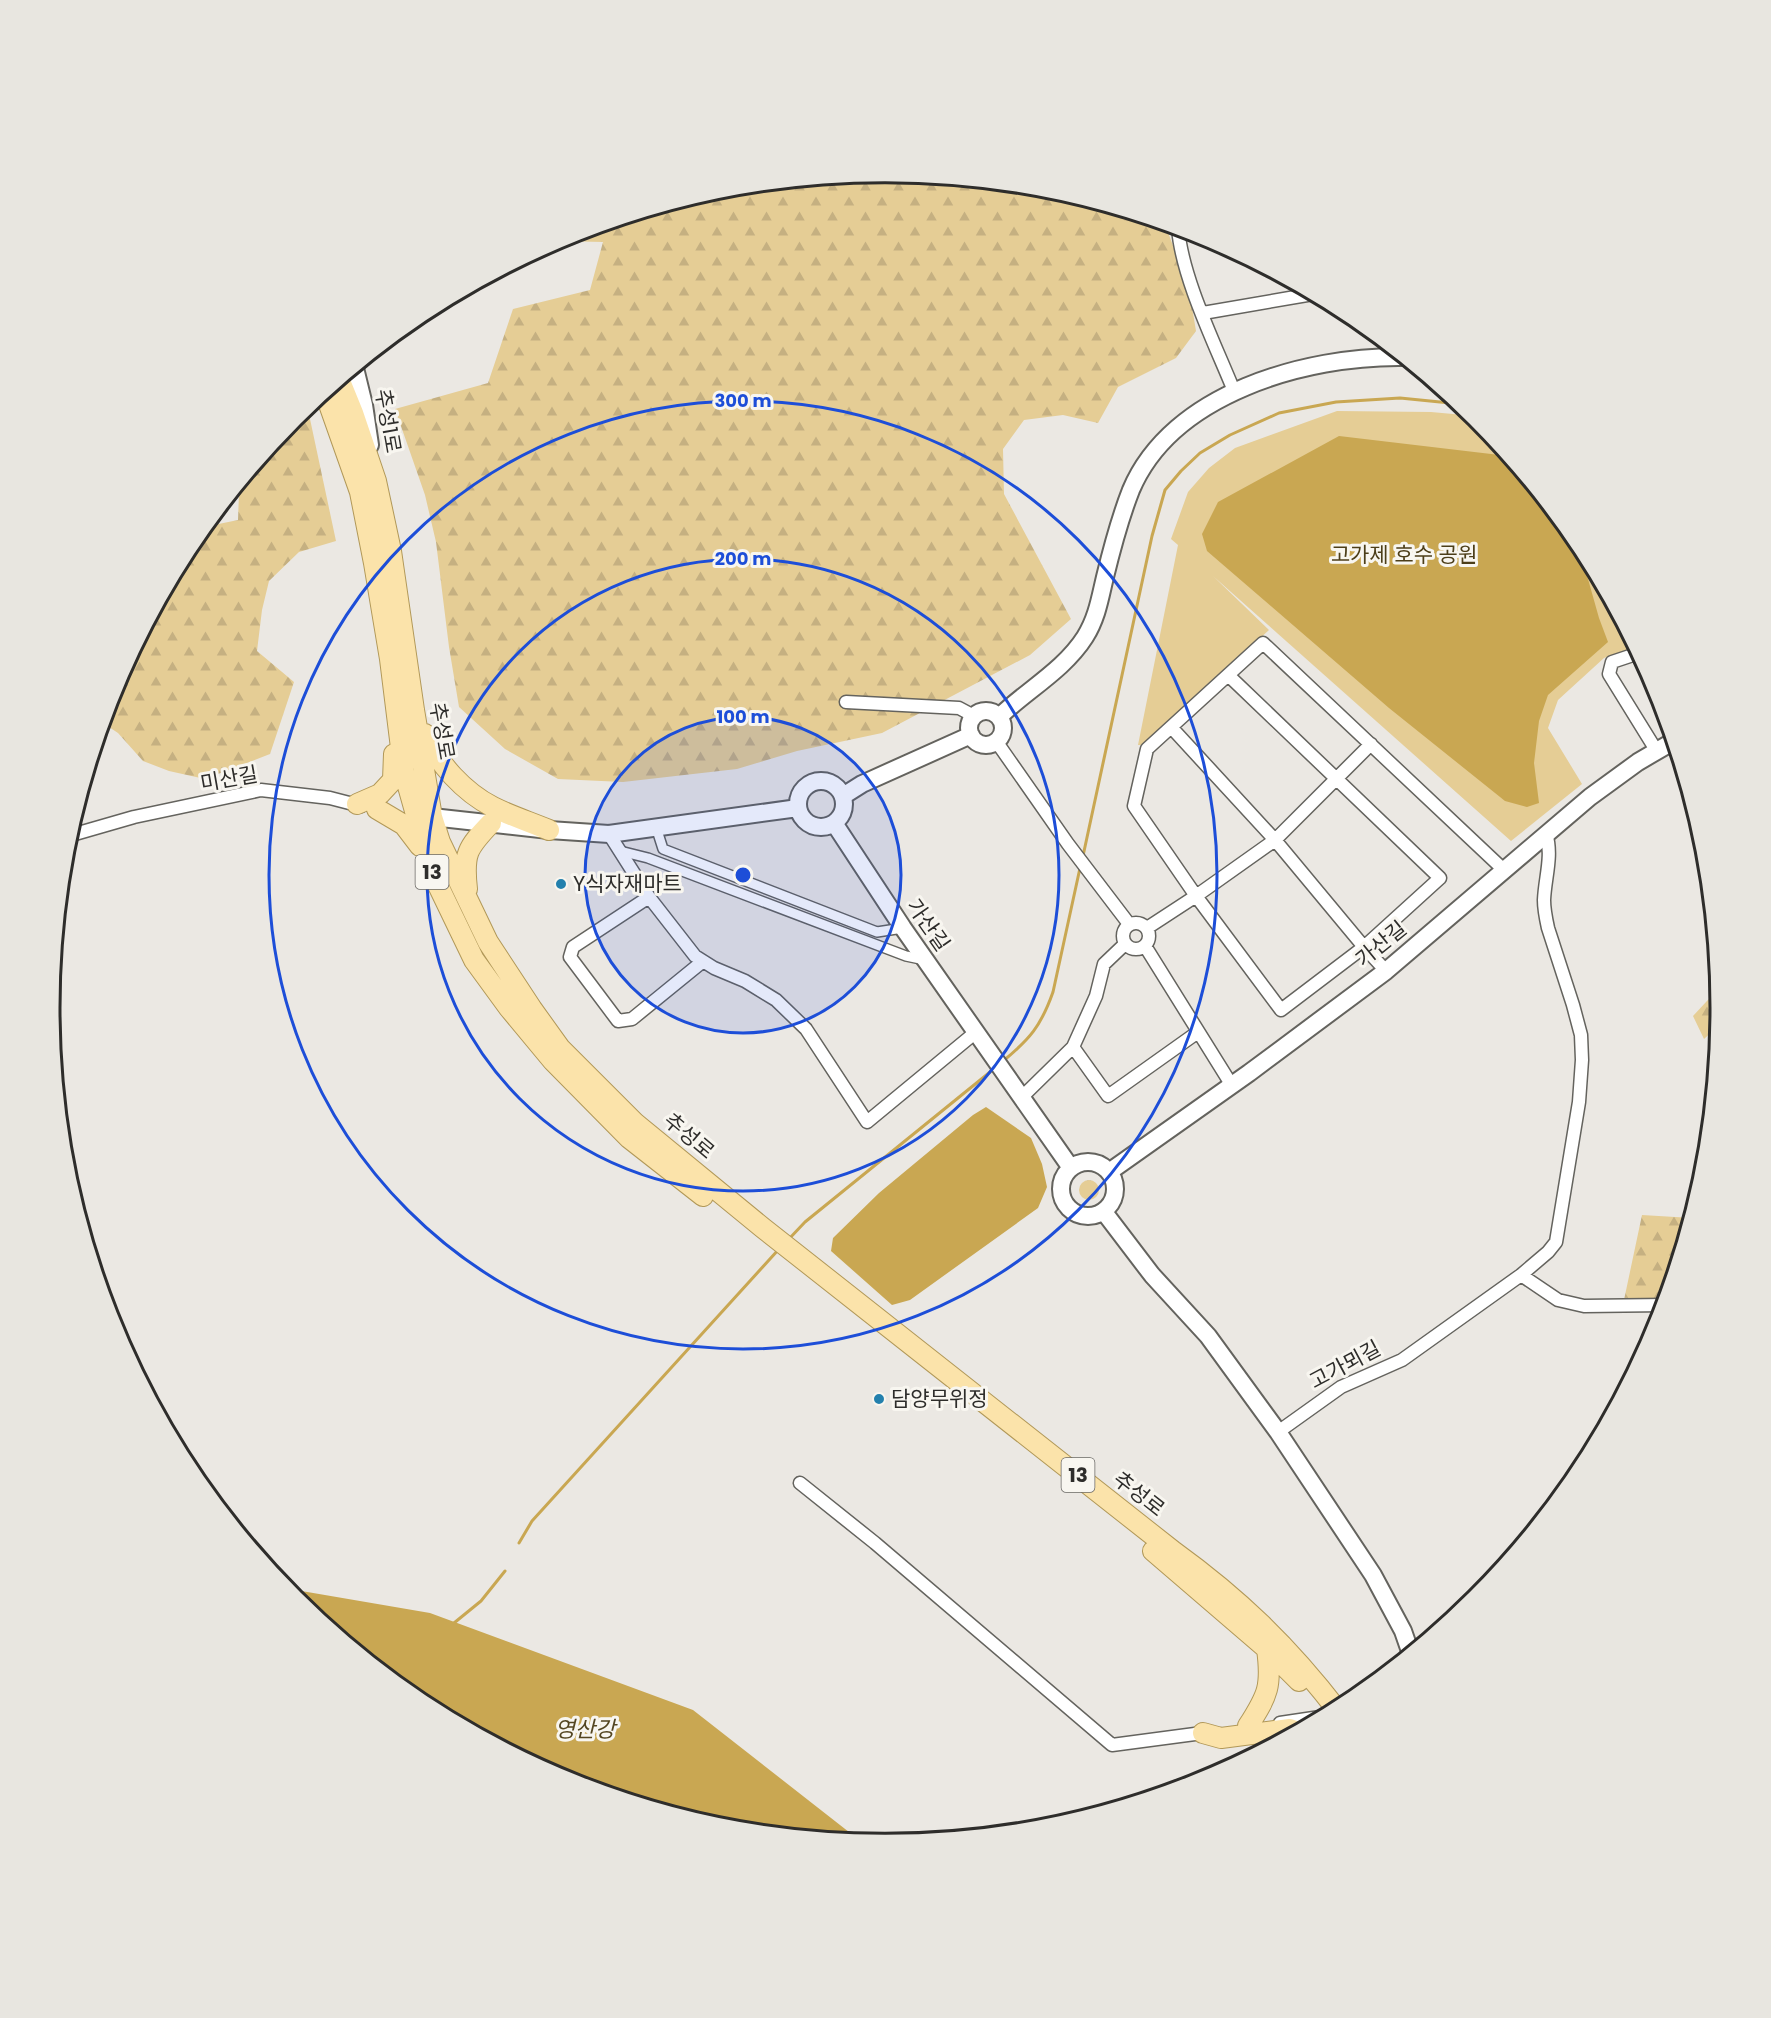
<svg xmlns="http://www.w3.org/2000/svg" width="1771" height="2018" font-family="Poppins,'Noto Sans KR',sans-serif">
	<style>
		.grass { fill: url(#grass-tufts) }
		.forest { fill: url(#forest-firs) }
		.park { fill: #e5cd95 }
		.water { fill: #c9a752 }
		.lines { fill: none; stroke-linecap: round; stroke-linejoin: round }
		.stream { stroke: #c9a752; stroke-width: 3 }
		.pedestrian-casing { stroke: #64635e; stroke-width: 12 }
		.minor-casing { stroke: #64635e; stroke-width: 15 }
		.tertiary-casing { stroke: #64635e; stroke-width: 20 }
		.primary-casing { stroke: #b19858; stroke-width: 22 }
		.pedestrian { stroke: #fff; stroke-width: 9 }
		.minor { stroke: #fff; stroke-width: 12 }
		.tertiary { stroke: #fff; stroke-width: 16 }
		.primary { stroke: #fbe3aa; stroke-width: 20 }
		.ring { fill: none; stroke: #1d4ed8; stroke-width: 3 }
		.poi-dot { fill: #2380ad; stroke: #f8f6f0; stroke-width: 2 }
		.labels { text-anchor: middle; stroke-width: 6; stroke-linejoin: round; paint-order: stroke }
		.shield { fill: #f8f6f0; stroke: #6b6966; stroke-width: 1.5 }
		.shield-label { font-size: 20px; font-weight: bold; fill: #2e2d2b }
		.street-label { font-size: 21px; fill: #2e2d2b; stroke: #f8f6f0 }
		.park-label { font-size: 21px; fill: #4c3e19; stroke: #f8f6f0 }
		.poi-label { font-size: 21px; fill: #2e2d2b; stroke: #f8f6f0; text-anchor: start }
		.water-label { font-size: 22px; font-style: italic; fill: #544621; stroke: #f8f6f0 }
		.rim { fill: none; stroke: #2e2d2b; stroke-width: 3 }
		.centre { fill: #1d4ed8; stroke: #f8f6f0; stroke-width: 3 }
		.ring-label { font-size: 18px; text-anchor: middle; font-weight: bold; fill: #1d4ed8; stroke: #f8f6f0; stroke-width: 6; stroke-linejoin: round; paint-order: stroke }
	</style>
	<defs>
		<pattern id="grass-tufts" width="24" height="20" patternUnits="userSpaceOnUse" patternTransform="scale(1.5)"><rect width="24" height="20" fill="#e5cd95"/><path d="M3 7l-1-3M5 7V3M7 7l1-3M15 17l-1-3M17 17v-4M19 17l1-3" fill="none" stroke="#c5b081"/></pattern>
		<pattern id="forest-firs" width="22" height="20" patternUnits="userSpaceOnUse" patternTransform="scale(1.5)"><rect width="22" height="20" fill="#e5cd95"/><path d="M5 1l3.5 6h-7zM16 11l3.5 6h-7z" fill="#c5b081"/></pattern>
	</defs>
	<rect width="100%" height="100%" fill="#ebe8e3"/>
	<path class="grass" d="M1079 1190a10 10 0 1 1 20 0a10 10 0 1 1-20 0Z"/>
	<path class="forest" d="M886 173 1049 189 1165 224 1189 289 1196 331 1176 358 1118 387 1098 423 1063 415 1024 420 1003 449 1004 494 1071 619 1030 655 882 733 797 751 737 769 623 782 558 779 505 749 459 707 449 647 436 542 425 495 395 409 488 383 513 309 590 290 603 242 557 241 566 237 723 189Z
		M297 415 310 419 336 541 299 552 269 581 262 610 257 651 294 682 270 754 205 779 169 771 143 761 118 733 103 723 113 689 191 544 204 527 238 520 239 493 238 487Z
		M1719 988 1721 1009 1720 1024 1704 1039 1693 1016Z
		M1642 1215 1692 1218 1667 1300H1624Z"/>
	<path class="park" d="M1337 411 1431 412 1475 416 1581 545 1635 647 1604 658 1558 700 1548 728 1582 784 1511 841 1213 576 1269 630 1144 745H1138L1178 545 1171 539 1188 492 1209 468 1235 448Z"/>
	<path class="water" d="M1339 436 1508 456 1577 540 1599 618 1608 642 1548 695 1539 721 1534 763 1539 803 1527 807 1505 801 1389 708 1207 551 1202 534 1218 502Z
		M986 1107 1031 1138 1042 1164 1047 1187 1038 1208 910 1300 892 1305 831 1251 833 1238 879 1193 973 1115Z
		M284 1588 430 1613 693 1710 863 1843 722 1829 565 1781 421 1704 294 1600Z"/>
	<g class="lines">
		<path class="stream" d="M1083 856 1152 536 1165 490 1181 471 1200 453 1230 435 1279 413 1336 402 1400 398 1460 404
			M1002 1062C1030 1039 1041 1026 1053 992L1080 868
			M788 1240 805 1222 995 1068
			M519 1543 532 1521 779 1249
			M454 1623 481 1601 505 1571"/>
		<g class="pedestrian-casing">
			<path id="pedestrian" d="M656 827 663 849 877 932 903 928
				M620 851 648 858 906 956 925 960"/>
		</g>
		<g class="minor-casing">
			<path id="minor" d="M1178 228C1182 278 1215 344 1234 391
				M1203 313 1313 294
				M1639 653 1612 662 1609 674 1656 750
				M1228 675 1440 878 1364 947 1386 971
				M846 702 959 708 974 716
				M1171 727 1275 840 1364 947 1281 1010 1196 896 1275 840 1371 744
				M996 741 1068 844 1129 924
				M609 834 649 897 695 956 714 968 745 981 776 1000 806 1029 867 1122 976 1032
				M68 836 134 817 261 790 330 798 361 806
				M649 897 573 947 570 957 618 1021 632 1019 702 962
				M1123 936a13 13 0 1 1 26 0a13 13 0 1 1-26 0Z
				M1147 928 1196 896 1134 806 1147 749 1263 643 1505 871
				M1145 946 1231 1084
				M1073 1047 1108 1096 1198 1032
				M1021 1098 1073 1047 1096 996 1104 964 1125 944
				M1521 1275 1548 1252 1556 1242 1579 1102 1582 1060 1581 1035 1573 1005 1548 928C1546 919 1544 909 1544 900 1545 877 1553 856 1546 833
				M1278 1432 1341 1387 1402 1360 1521 1275 1558 1300 1584 1306 1665 1305
				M800 1483 875 1543 1112 1745 1210 1732
				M1280 1723 1327 1716"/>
		</g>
		<g class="tertiary-casing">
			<path id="tertiary" d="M355 368 364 405 370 445
				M969 728a17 17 0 1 1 34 0a17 17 0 1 1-34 0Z
				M999 717C1027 690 1064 670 1085 637 1097 618 1100 598 1105 577 1112 548 1120 518 1131 490 1172 393 1306 356 1402 357
				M798 804a23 23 0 1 1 46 0a23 23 0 1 1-46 0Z
				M843 796 862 784 971 735
				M432 817 549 830 609 834 798 808
				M834 823 903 928 1071 1168
				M1061 1189a27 27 0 1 1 54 0a27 27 0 1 1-54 0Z
				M1109 1172 1249 1073 1386 971 1590 797 1638 762 1674 741
				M1104 1212 1152 1275 1208 1336 1278 1432 1373 1575 1403 1631 1411 1654"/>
		</g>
		<g class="primary-casing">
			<path id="primary" d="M340 381 353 413 376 481 391 551 414 710 432 817 440 842 488 942 532 1009 560 1048 635 1123 763 1228 1173 1551C1238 1598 1288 1646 1338 1711
				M325 393 360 492 374 563 390 659 404 772 433 875 474 960 509 1008 553 1061 629 1138 703 1196
				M425 734C438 764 464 792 493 807 511 816 530 822 549 830
				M357 804 380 794 393 780 394 754
				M377 809 404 825 420 846
				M467 889C463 854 467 848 491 823
				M1153 1551 1267 1649 1299 1681
				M1248 1726C1268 1695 1272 1686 1267 1649
				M1203 1733 1221 1738 1290 1729 1298 1732"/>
		</g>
		<use href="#pedestrian" class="pedestrian"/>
		<use href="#minor" class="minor"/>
		<use href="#tertiary" class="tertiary"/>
		<use href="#primary" class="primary"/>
	</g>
	<circle cx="743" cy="875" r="158" fill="#1d4ed8" fill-opacity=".12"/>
	<g class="ring">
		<circle cx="743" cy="875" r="158"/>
		<circle cx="743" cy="875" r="316"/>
		<circle cx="743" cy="875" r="474"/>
	</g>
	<g class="poi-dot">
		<circle cx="561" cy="884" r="6"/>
		<circle cx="879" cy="1399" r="6"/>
	</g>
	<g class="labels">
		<g class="shield">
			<rect x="415.5" y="855" width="33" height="34" rx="4.5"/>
			<rect x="1061.5" y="1458" width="33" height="34" rx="4.5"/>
		</g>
		<g class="shield-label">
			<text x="432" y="879">13</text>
			<text x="1078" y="1482">13</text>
		</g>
		<g class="street-label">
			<text transform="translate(388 421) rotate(80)" y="7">추성1로</text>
			<text transform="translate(442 731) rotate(80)" y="7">추성로</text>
			<text transform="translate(229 779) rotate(-10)" y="7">미산길</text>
			<text transform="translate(928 925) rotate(55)" y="7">가산길</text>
			<text transform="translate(1381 944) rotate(-39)" y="7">가산길</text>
			<text transform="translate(689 1136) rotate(40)" y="7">추성로</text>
			<text transform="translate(1345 1365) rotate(-28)" y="7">고가뫼길</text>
			<text transform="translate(1139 1494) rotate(38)" y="7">추성로</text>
		</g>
		<g class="park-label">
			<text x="1404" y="562">고가제 호수 공원</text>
		</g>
		<g class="poi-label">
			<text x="573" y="891">Y식자재마트</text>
			<text x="891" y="1406">담양무위정</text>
		</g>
		<g class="water-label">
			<text x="585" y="1737">영산강</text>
		</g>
	</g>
	<path d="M0 0H1771V2018H0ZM60 1008a825 825 0 1 1 1650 0a825 825 0 1 1-1650 0Z" fill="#e8e6e0" fill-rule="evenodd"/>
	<path class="rim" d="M60 1008a825 825 0 1 1 1650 0a825 825 0 1 1-1650 0Z"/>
	<circle cx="743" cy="875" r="9" class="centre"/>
	<g class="ring-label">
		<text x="743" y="407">300 m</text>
		<text x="743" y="565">200 m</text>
		<text x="743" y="723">100 m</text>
	</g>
</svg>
